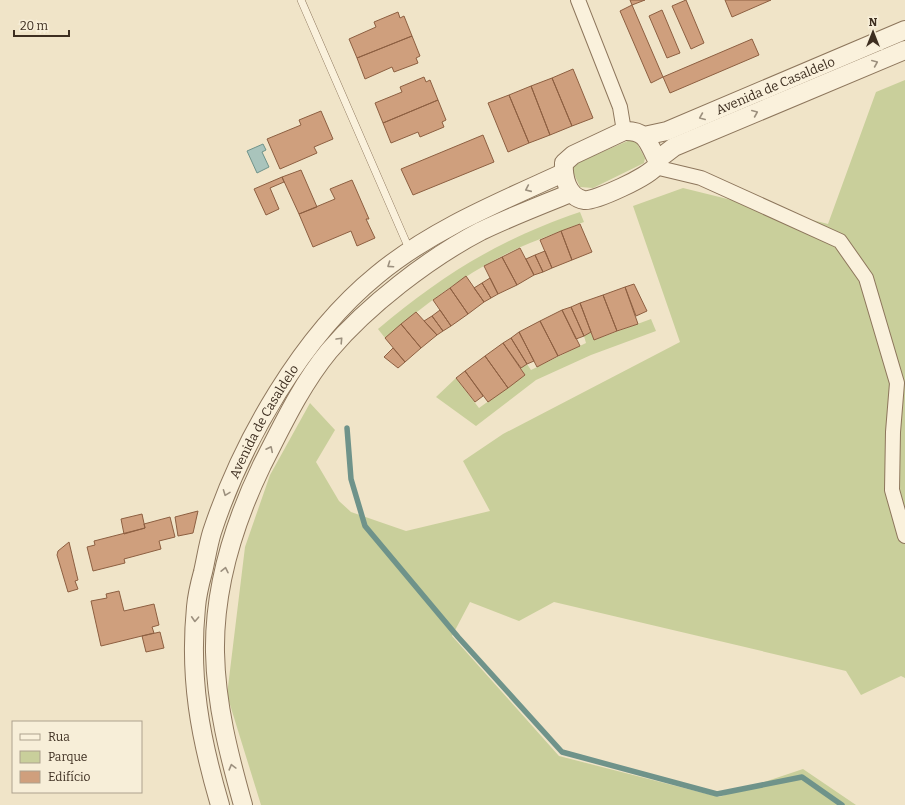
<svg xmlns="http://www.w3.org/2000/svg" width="905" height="805" font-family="Bitter,serif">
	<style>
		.green { fill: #c9cf9b }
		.water { fill: #a9c4bc; stroke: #6f938a }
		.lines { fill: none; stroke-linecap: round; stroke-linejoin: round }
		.stream { stroke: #6f938a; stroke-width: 5.5 }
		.building { fill: #cf9f7d; stroke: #8d5f41 }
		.service-casing { stroke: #8d765c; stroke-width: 8 }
		.minor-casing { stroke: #8d765c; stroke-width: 16 }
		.tertiary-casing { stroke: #8d765c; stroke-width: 20 }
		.service { stroke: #faf1dc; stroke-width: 7 }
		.minor { stroke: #faf1dc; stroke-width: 14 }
		.tertiary { stroke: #faf1dc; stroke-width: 18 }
		.oneway { stroke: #9c907e }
		.labels { text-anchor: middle; stroke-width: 3; stroke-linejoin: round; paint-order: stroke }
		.street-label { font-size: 13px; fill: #3d2e20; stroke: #f7eed8 }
	</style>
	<rect width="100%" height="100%" fill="#f0e4c8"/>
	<path class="green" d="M905 80V678L901 676 861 695 846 671 554 602 519 621 470 602 452 636 559 756 719 797 803 769 856 805H261L227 695 245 547 270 475 310 403 335 430 316 462 339 501 351 512 406 531 490 511 463 461 503 434 680 342 633 206 683 188 828 224 876 92Z
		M630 140 636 142 645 158 644 163 593 188 580 187 573 172V167L579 162Z
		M580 212 584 222C566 229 548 236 530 243 476 265 429 301 385 338L378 329C442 275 500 239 580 212Z
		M651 319 656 331 591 355 536 380 476 426 436 397 456 378 479 408 525 375 521 368 527 364 531 370 537 367 586 343 584 336 591 332 594 340Z"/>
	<path class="water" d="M263 144 266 150 262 152 269 167 257 173 247 151Z"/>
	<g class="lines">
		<path class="stream" d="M347 428 351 479 365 526 458 637 562 752 717 794 802 777 842 805"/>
	</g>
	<path class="building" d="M630 0H645L632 5Z
		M686 0 704 43 691 49 672 6Z
		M725 0H771L732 17Z
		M632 5 663 77 651 83 620 11Z
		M662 10 680 53 667 58 649 16Z
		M398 12 400 18 404 16 412 36 357 58 349 39 376 27 374 22Z
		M412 36 420 56 416 58 418 63 394 72 392 67 365 79 357 58Z
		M752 39 759 55 670 93 663 77Z
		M573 69 593 118 572 126 552 78Z
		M424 77 426 82 430 80 438 100 383 123 375 103 402 92 400 87Z
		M552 78 572 126 550 135 531 86Z
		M531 86 550 135 529 143 509 95Z
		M509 95 529 143 508 152 488 103Z
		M438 100 446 120 442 122 444 127 420 137 418 132 391 143 383 123Z
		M321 111 333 139 314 147 317 153 280 169 267 139 301 125 299 120Z
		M483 135 494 162 413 195 401 169Z
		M301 170 317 207 299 214 282 177Z
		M282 177 284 182 270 188 279 209 266 215 254 189Z
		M352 180 369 219H366L375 238 357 246 351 231 313 247 299 214 335 199 330 189Z
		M580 224 592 252 572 260 561 231Z
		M561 231 572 260 552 268 540 240Z
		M520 248 534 275 517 285 502 257Z
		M545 251 552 268 543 272 535 255Z
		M535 255 543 272 534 275 526 259Z
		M502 257 517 285 498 294 484 266Z
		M466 276 484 302 468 314 450 288Z
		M490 278 498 294 491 298 482 283Z
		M482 283 491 298 484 302 474 288Z
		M634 284 647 311 636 316 625 287Z
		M625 287 638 324 617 331 603 295Z
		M450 288 468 314 451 326 433 300Z
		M603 295 617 331 594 340 580 303Z
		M580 303 591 332 584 336 571 307Z
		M571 307 584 336 576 339 562 310Z
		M440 310 451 326 443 331 432 316Z
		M562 310 580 346 558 356 540 321Z
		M416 312 437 335 421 348 401 324Z
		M432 316 443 331 437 335 424 321Z
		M540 321 558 356 537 367 519 332Z
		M401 324 421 348 405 362 385 338Z
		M519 332 534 361 527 364 511 338Z
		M511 338 527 364 521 368 503 343Z
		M503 343 525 375 508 388 485 356Z
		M393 348 405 362 398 368 384 357Z
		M485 356 508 388 488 402 465 371Z
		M465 371 483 396 475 402 456 378Z
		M198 511 193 533 178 536 175 517Z
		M142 514 145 528 124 534 121 519Z
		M170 517 175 537 159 541 161 549 124 559 125 563 93 571 87 547 95 545 94 541 145 528 144 524Z
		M69 542 78 580 75 581 78 589 68 592 57 555 58 551Z
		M119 591 124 611 154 604 159 625 152 627 154 633 101 646 91 601 107 598 106 594Z
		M160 632 164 648 146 652 142 636Z"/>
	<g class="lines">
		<g class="service-casing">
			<path id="service" d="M301 0 410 251"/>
		</g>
		<g class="minor-casing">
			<path id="minor" d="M578 0 620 107 624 131
				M655 167 701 178 840 241 866 278 897 383 893 432 892 490 905 536"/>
		</g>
		<g class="tertiary-casing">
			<g id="tertiary">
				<path d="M624 131C647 130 648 143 657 160 657 162 657 165 656 166 650 176 594 202 584 200 567 197 563 176 564 163L573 155Z"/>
				<path id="s1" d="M644 136 667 131 905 30"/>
				<path d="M657 160 674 147 905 50"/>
				<path id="s2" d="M220 805C200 737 189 678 196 607 197 595 200 583 203 572 206 559 208 545 212 532 242 441 302 336 377 275 431 230 500 202 563 173"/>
				<path d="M243 805C229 755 216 705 215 652 214 588 234 523 262 465 282 426 301 385 329 351 367 306 429 258 481 231 510 217 541 205 571 193"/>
			</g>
		</g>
		<use href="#service" class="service"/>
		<use href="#minor" class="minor"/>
		<use href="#tertiary" class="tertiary"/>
	</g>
	<defs><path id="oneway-chevron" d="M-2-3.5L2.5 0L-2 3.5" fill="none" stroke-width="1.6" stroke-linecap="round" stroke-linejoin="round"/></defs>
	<g class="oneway">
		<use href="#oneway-chevron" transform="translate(875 63) rotate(-23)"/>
		<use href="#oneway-chevron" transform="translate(755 113) rotate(-23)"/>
		<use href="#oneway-chevron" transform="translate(702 117) rotate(157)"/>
		<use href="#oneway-chevron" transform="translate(528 189) rotate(156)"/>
		<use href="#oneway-chevron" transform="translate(390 265) rotate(146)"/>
		<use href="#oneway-chevron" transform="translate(340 340) rotate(-47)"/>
		<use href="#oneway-chevron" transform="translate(270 449) rotate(-64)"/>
		<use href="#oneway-chevron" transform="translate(226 493) rotate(111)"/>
		<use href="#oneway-chevron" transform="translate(225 570) rotate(-78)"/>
		<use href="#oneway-chevron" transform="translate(195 619) rotate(93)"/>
		<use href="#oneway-chevron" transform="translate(232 767) rotate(-105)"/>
	</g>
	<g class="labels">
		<g class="street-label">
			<text dy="5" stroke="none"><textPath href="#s1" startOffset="141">Avenida de Casaldelo</textPath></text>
			<text dy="5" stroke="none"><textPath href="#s2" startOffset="400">Avenida de Casaldelo</textPath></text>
		</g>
	</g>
	<rect x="12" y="721" width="130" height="72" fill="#f7eed8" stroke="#ada18e"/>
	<rect x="20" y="734" width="20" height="6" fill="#faf1dc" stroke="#ada18e"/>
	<text x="48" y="741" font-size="12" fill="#3d2e20">Rua</text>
	<rect x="20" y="751" width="20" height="12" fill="#c9cf9b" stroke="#ada18e"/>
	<text x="48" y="761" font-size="12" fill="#3d2e20">Parque</text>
	<rect x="20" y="771" width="20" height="12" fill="#cf9f7d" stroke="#ada18e"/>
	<text x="48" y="781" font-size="12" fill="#3d2e20">Edifício</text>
	<g transform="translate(873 32)" stroke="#f7eed8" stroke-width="3" paint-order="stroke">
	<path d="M0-3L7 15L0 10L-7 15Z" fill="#3d2e20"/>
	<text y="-6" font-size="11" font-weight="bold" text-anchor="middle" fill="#3d2e20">N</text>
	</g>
	<path d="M14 30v6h55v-6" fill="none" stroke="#3d2e20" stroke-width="2"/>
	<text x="20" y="30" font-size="12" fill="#3d2e20" stroke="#f7eed8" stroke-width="3" paint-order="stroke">20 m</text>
</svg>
